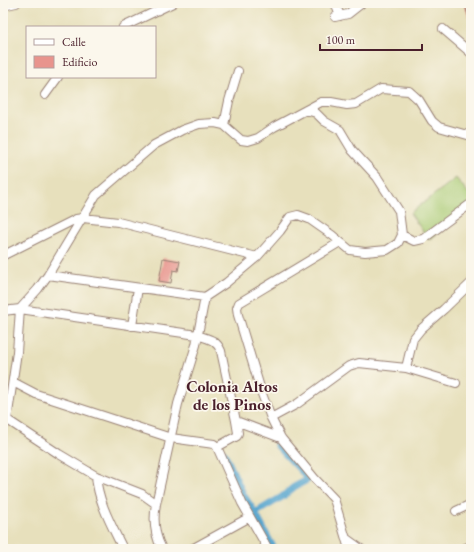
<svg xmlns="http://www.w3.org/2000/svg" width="474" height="552" font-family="'EB Garamond',serif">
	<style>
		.green { fill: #a9ca73; stroke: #7a744f }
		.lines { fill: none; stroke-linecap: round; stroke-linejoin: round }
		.canal { stroke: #54a4ce; stroke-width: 7 }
		.building { fill: #e8948d }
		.minor-casing { stroke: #988074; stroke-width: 10 }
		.minor { stroke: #fff; stroke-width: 8 }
		.labels { text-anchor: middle; stroke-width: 3.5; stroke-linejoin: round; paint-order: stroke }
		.neighbourhood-label { font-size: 16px; font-weight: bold; fill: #4a1f2b; stroke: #fbf7ec }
	</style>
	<rect width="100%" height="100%" fill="#fbf7ec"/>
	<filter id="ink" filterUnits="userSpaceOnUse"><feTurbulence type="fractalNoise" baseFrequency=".025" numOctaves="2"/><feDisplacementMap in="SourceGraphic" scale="8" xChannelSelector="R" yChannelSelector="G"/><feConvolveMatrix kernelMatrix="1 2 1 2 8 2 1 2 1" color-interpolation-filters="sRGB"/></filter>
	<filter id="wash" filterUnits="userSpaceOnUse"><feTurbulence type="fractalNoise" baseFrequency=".012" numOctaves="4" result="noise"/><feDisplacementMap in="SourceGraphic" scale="16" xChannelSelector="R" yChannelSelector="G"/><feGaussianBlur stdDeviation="0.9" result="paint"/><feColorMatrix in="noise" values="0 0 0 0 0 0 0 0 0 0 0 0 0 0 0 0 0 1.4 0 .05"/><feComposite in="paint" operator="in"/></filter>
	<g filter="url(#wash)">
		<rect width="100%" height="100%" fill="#e7e0bc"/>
		<path class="green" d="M456 178 471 196V207L429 240 410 213Z"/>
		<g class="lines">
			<path class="canal" d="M224 453 244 496 255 513 282 497 294 487 309 479 277 445
				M252 515 255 513 274 549"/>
		</g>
		<g id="blocks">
			<path class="building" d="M464 3H471V20L470 21Z
				M163 258 180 261 178 271 173 270 171 283 159 281Z"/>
		</g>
	</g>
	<g filter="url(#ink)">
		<use href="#blocks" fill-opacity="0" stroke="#988074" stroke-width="1"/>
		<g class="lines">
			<g class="minor-casing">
				<path id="minor" d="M335 3 340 16
					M3 6 16 3
					M335 17 348 14 362 3
					M123 27 173 3
					M443 29 471 53
					M45 95 58 77
					M224 125 229 101 238 71
					M402 235 414 241 423 239 469 205
					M340 242 239 303 237 308 238 315 262 394 271 418 281 438 315 479 334 499 349 549
					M4 255 76 219 83 218 118 222 257 257
					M48 275 205 297 196 345 178 404 156 504C153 520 154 534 162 549
					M205 297 226 283 257 257 280 231 290 217 298 215 309 219 332 235 350 250 365 252 387 250 398 243 402 235 399 211 377 177 352 150 340 130 324 121 316 113 306 110
					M3 311 20 309 197 335C208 339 216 339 221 351L236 421 281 438
					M132 326 138 288
					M406 368 413 339 421 329 444 309 471 283
					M13 382 36 394 171 438 214 444 217 447 242 503 268 549
					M3 417 59 454 96 476 142 494 156 504
					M271 418 297 404 349 366 359 363 406 368 456 383
					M7 420 17 352 20 309 38 289 48 275 96 195 154 145 182 130 199 124 215 123 224 125 241 140 248 141 258 138 274 127 321 102H331L347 105 356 104 381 89 409 91 419 100 432 121 439 127 471 136
					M217 447 237 436 238 433 236 421
					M96 476C98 502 112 526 123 549
					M456 511 471 504
					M347 539 361 549
					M192 549 250 517
					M463 549 471 546"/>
			</g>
			<use href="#minor" class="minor"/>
		</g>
	</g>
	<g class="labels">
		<g class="neighbourhood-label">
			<text x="232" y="392">Colonia Altos<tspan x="232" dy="18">de los Pinos</tspan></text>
		</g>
	</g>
	<rect width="474" height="552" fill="none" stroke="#fbf7ec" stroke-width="16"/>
	<rect x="26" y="26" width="130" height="52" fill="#fbf7ec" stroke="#b4a19f"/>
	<rect x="34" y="39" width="20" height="6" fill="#ffffff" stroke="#b4a19f"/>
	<text x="62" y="46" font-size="12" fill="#4a1f2b">Calle</text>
	<rect x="34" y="56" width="20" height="12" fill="#e8948d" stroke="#b4a19f"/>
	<text x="62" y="66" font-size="12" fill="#4a1f2b">Edificio</text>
	<path d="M320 44v6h102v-6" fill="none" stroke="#4a1f2b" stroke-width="2"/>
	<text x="326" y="44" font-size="12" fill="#4a1f2b" stroke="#fbf7ec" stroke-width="3" paint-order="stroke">100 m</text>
</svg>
